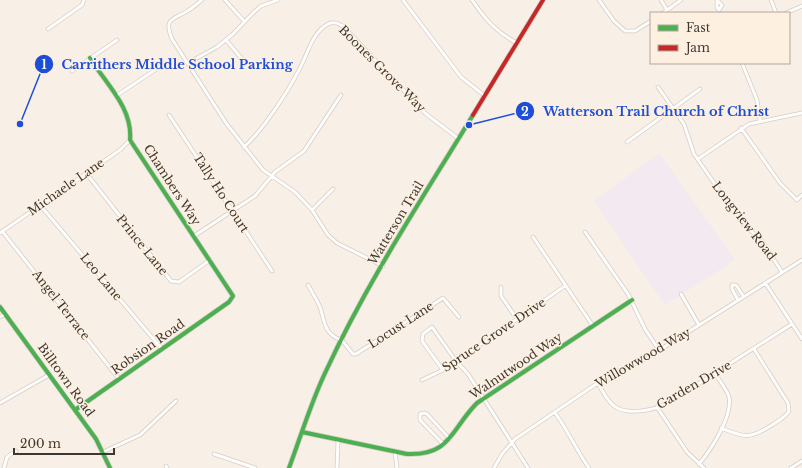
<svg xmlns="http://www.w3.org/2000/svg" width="802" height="468" font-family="'Libre Baskerville',serif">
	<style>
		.education { fill: #f2e9f1 }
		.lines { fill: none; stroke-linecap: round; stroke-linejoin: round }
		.street-casing { stroke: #d3cdc6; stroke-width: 4.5 }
		.fast-casing { stroke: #d3cdc6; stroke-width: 5.5 }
		.jam-casing { stroke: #d3cdc6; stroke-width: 5.5 }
		.street { stroke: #fefdfb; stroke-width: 3 }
		.fast { stroke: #4caf50; stroke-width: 4 }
		.jam { stroke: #c62828; stroke-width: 4 }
		.labels { text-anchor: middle; stroke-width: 3; stroke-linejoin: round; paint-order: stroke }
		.street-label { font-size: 12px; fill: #3e3832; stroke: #fef0e1 }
		.leader { fill: none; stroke: #1d4ed8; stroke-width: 1.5 }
		.callout-dot { fill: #1d4ed8; stroke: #fef0e1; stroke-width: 1.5 }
		.mark-label { font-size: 12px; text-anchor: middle; font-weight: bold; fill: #fff }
		.callout-label { font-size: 13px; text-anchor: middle; font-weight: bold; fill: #1d4ed8; stroke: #fef0e1; stroke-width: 3; stroke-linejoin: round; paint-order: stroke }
	</style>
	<rect width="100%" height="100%" fill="#f8f0e7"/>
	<path class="education" d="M659 153 735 260 665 305 594 201Z"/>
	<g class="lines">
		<g class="street-casing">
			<path id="street" d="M202 0C198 3 194 7 189 10 174 20 163 17 172 39L226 123 263 170 295 192 312 210 328 235 337 243 383 266
				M225 0 244 21
				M403 0 461 77 485 96
				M472 0C485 19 496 32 517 43
				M599 0 614 21 625 31H635L651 21
				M661 0 667 10
				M717 0 722 5 719 10 717 8V1
				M771 0 776 13
				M663 13 681 0
				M786 13 802 6
				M48 29 82 5 84 0
				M226 40 243 60
				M188 63 217 47 233 34 253 13 261 6 278 0
				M742 63 757 100 760 120
				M72 71 117 40
				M658 87 684 124 694 154 741 222 761 240 782 272
				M116 96 161 66
				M169 115 272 271
				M741 128 780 183 797 200 802 195
				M627 142 700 89
				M244 147C263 130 287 93 299 70 307 56 312 32 328 24 334 21 340 24 345 28L426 114 459 139
				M698 159 749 124 802 113
				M86 173 171 281 179 282 210 260
				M40 205 162 349
				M312 210 333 189
				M2 231 119 379
				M585 232 628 294 645 329 659 350
				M0 233 120 150 130 140
				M194 236 255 196 275 172 304 151 341 95
				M533 237 593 326
				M766 284 802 339
				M308 285C312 292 317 300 320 307 325 322 324 334 341 340
				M501 287V296L517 319
				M681 294 699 325
				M738 300 732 289V285H736L744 297
				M0 317 5 314
				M341 339 353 354H356L443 298 459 317
				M443 370 422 341 423 334 432 327 456 361 468 374 528 468
				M422 380 445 369 565 286
				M598 383C602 391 607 400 614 406 627 416 655 410 668 403L792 324
				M0 403 49 375
				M657 407 687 452 704 468
				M555 413C568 430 576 450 589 468
				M721 428C745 438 750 439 772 425 778 421 786 417 789 411L788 403 754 349
				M444 445 420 420V414L424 413 427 414 450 439
				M103 452 140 435 176 401
				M395 452 397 468
				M214 454 255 468
				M699 464C711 450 733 416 729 397 727 389 719 381 715 373
				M166 466 167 468
				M4 468 7 457 16 451
				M337 468 338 440
				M494 468 502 454 515 439 611 374 647 358 802 260
				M791 468 802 461"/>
		</g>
		<g class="fast-casing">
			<path id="fast" d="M0 307 96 439 110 468
				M75 410 229 302 233 296 130 140C133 108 106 84 90 58
				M302 432 407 454C451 456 451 429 477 403L632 300
				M289 468C301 436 311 402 326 371 367 282 422 199 473 115"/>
		</g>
		<g class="jam-casing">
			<path id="jam" d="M473 115 543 0"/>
		</g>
		<use href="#street" class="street"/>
		<use href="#fast" class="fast"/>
		<use href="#jam" class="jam"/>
	</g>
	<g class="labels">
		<g class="street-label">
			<text transform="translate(382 69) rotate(45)" y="4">Boones Grove Way</text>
			<text transform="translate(172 185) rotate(57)" y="4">Chambers Way</text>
			<text transform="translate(66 187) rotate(-35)" y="4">Michaele Lane</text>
			<text transform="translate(221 193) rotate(57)" y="4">Tally Ho Court</text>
			<text transform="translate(744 221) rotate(52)" y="4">Longview Road</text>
			<text transform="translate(396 223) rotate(-59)" y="4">Watterson Trail</text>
			<text transform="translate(142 245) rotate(51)" y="4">Prince Lane</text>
			<text transform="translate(101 277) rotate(50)" y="4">Leo Lane</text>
			<text transform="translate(61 305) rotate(52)" y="4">Angel Terrace</text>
			<text transform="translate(401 325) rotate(-33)" y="4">Locust Lane</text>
			<text transform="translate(494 335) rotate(-34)" y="4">Spruce Grove Drive</text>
			<text transform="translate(148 347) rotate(-35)" y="4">Robsion Road</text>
			<text transform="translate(643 358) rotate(-30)" y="4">Willowwood Way</text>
			<text transform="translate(516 366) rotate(-34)" y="4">Walnutwood Way</text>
			<text transform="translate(66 380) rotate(54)" y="4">Billtown Road</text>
			<text transform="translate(694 385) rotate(-30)" y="4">Garden Drive</text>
		</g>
	</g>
	<path class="leader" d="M20 124L44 64M469 125L525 111"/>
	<g class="callout-dot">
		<circle cx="20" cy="124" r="4"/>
		<circle cx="469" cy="125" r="4"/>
		<circle cx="44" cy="64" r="10"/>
		<circle cx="525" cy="111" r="10"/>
	</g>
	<g class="mark-label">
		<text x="44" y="69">1</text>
		<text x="525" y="116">2</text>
	</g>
	<g class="callout-label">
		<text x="177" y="69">Carrithers Middle School Parking</text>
		<text x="656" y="116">Watterson Trail Church of Christ</text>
	</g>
	<rect x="650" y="12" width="140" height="52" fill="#fef0e1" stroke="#b1a69b"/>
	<rect x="658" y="25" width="20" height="6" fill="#4caf50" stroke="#b1a69b"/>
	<text x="686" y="32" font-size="12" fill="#3e3832">Fast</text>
	<rect x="658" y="45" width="20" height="6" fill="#c62828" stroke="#b1a69b"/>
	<text x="686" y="52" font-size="12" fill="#3e3832">Jam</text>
	<path d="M14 448v6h100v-6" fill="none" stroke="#3e3832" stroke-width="2"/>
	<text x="20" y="448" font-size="12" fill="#3e3832" stroke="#fef0e1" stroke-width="3" paint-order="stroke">200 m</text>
</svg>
